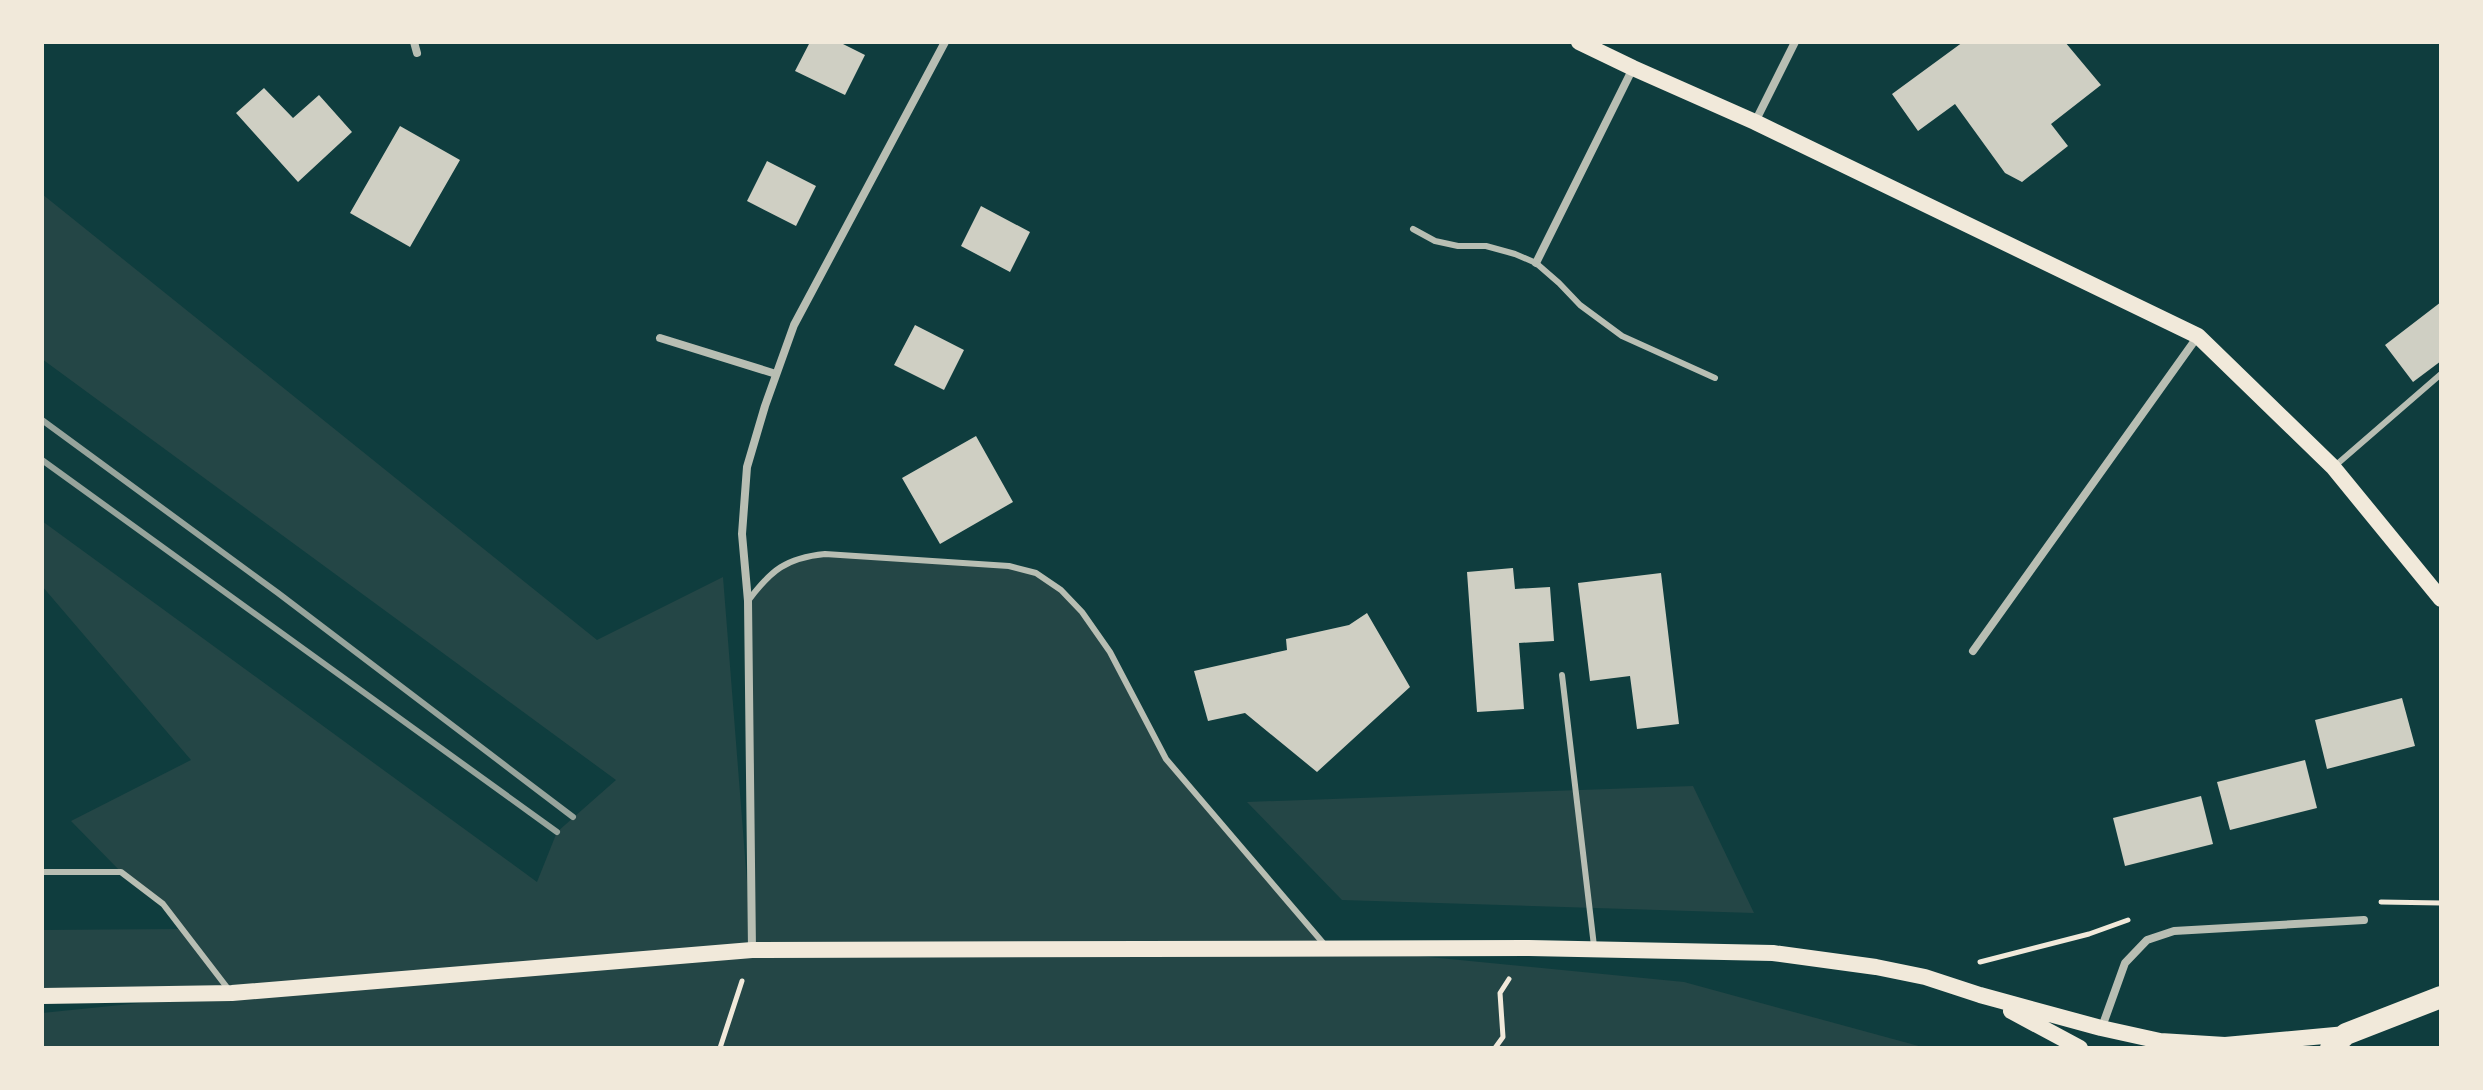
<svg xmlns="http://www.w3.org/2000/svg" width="2483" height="1090" font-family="'Titillium Web',sans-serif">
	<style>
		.green { fill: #244646 }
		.building { fill: #cfcfc3 }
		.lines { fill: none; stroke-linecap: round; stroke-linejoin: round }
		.path { stroke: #f1e9da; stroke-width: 5 }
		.service { stroke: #b8beb3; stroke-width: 6 }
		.minor { stroke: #b8beb3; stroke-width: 8 }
		.secondary { stroke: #f1e9da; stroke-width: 16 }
		.trunk { stroke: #f1e9da; stroke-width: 22 }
		.rail { stroke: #97a49c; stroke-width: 6 }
	</style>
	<rect width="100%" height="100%" fill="#0f3d3e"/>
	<path class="green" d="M42 194 597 640 723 577 751 933 748 601 780 566 825 554 1009 566 1036 573 1061 590 1110 652 1166 759 1327 947 1684 982 1926 1048H42V1013L219 995 42 996V930L181 929 163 904 121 872 71 821 191 760 42 586V521L537 882 557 832 616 780 42 359Z
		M1693 786 1754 913 1342 900 1247 802Z"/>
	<path class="building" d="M810 42H839L865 55 845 95 795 71Z
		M1963 42H2065L2101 85 2051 124 2068 146 2022 182 2005 173 1955 104 1918 131 1892 94Z
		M264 88 293 118 319 95 352 132 298 182 236 113Z
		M400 126 460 160 410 247 350 213Z
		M767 161 816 186 796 226 747 201Z
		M981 206 1030 232 1010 272 961 246Z
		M2441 302V361L2413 382 2385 345Z
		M915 325 964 350 944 390 894 365Z
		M976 436 1013 502 940 544 902 478Z
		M1513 568 1515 589 1550 587 1554 641 1519 643 1524 709 1477 712 1467 572Z
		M1661 573 1679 724 1637 729 1630 676 1590 681 1578 583Z
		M1367 613 1410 687 1317 772 1245 713 1208 721 1194 671 1287 650 1286 639 1349 625Z
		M2402 698 2415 746 2327 769 2315 720Z
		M2305 760 2317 808 2230 830 2217 782Z
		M2201 796 2213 844 2125 866 2113 818Z"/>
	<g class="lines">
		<path class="path" d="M2381 902 2441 903
			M1980 962 2089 934 2128 920
			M720 1048 742 981
			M1495 1048 1503 1037 1500 993 1509 979"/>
		<path class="service" d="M1413 229 1435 241 1458 246H1486L1515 254 1536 263 1559 283 1580 305 1622 336 1715 378
			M2336 465 2441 374
			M748 601C771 570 786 558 825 554L1009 566 1036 573 1061 590 1082 612 1110 652 1166 759 1324 944
			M1562 675 1594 946
			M42 872H121L163 904 229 990"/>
		<path class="minor" d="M414 42 417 53
			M1755 122 1795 42
			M1536 263 1633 68
			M660 338 776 374
			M1973 651 2198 336
			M752 950 748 601 742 534 747 467 765 406 794 325 945 42
			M2102 1027 2125 963 2147 940 2174 931 2364 920"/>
		<path class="secondary" d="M1579 42 1633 68 1755 122 2198 336 2333 467 2441 599
			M42 996 232 993 752 950 1529 948 1773 953 1876 967 1925 977 1980 995 2101 1028 2160 1041 2225 1045 2346 1034
			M2011 1011 2080 1048"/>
		<path class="trunk" d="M2331 1048 2346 1034 2441 997"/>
		<path class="rail" d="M42 420 278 593 573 817
			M42 460 557 832"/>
	</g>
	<rect width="2483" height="1090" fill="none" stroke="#f1e9da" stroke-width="88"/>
</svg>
